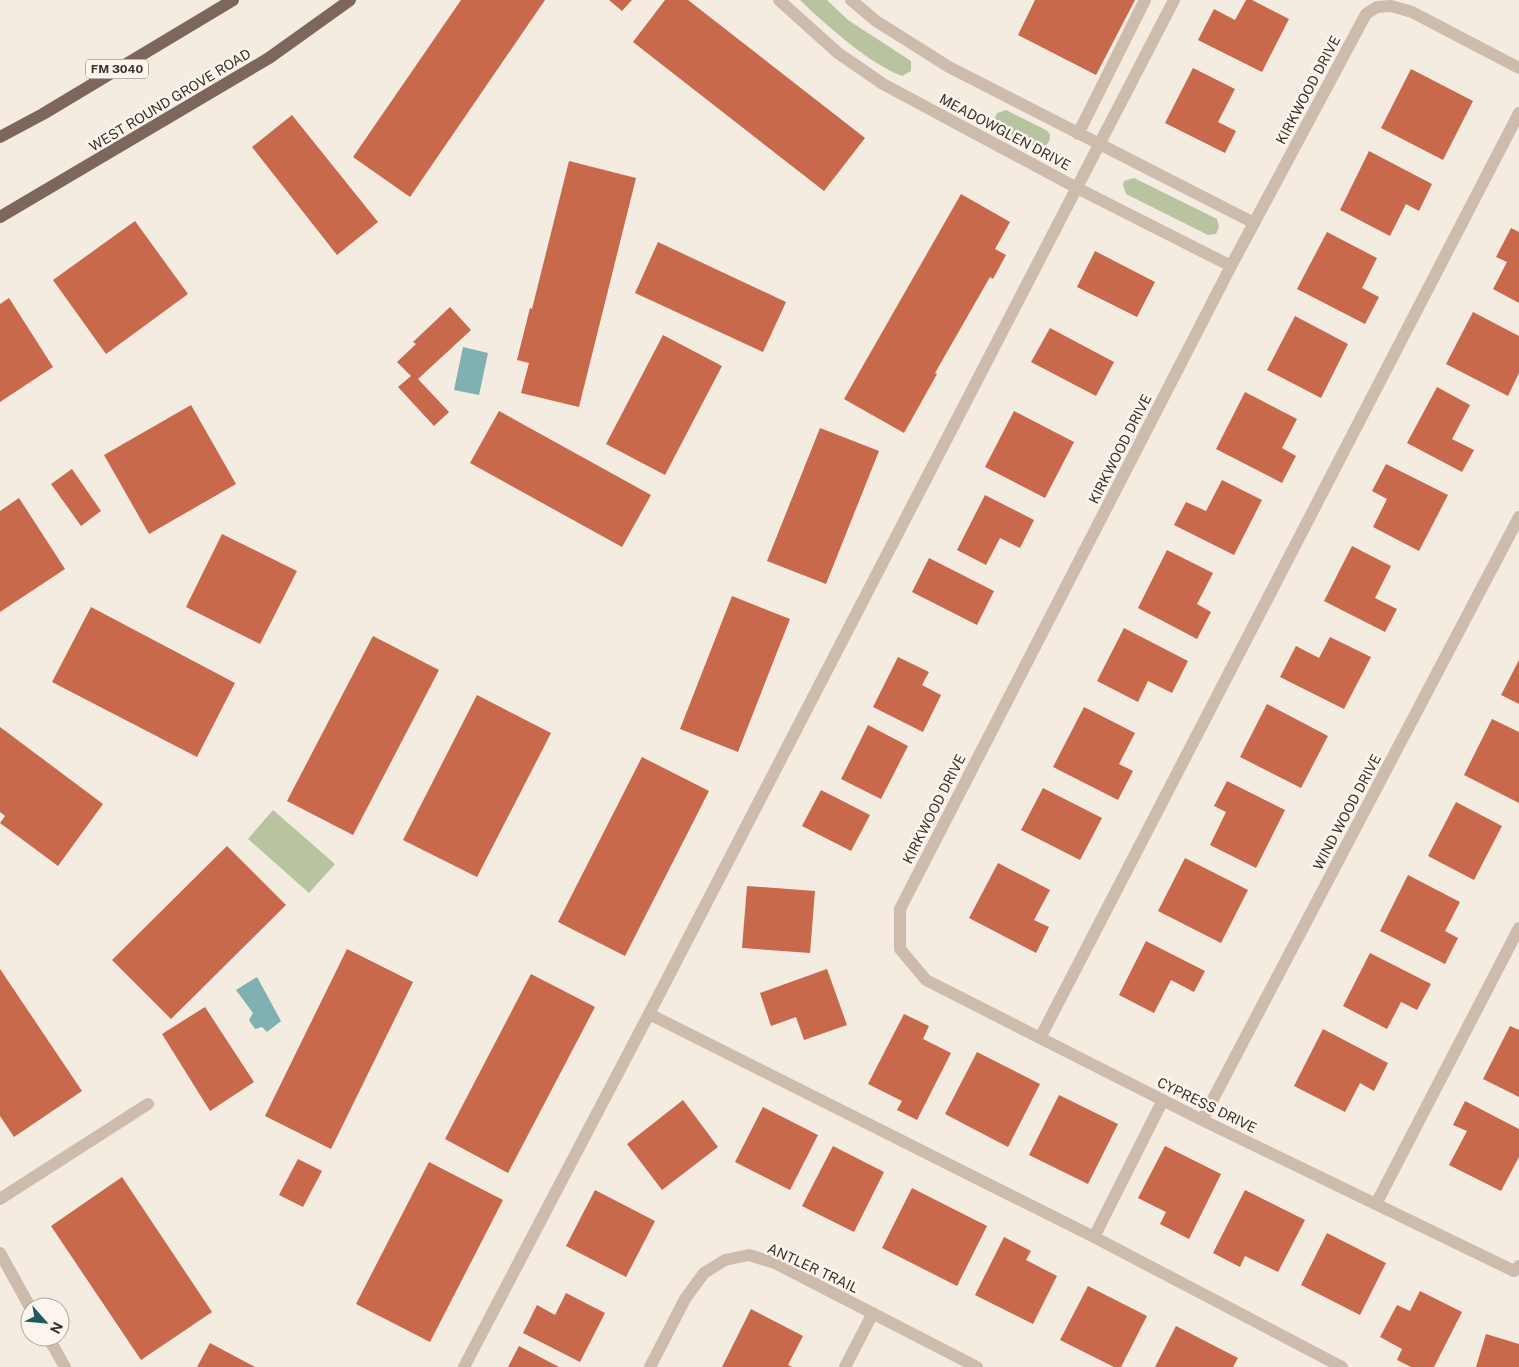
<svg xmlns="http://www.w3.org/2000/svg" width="1519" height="1367" font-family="'Public Sans',sans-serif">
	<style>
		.green { fill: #b8c4a0 }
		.water { fill: #7fb0b2 }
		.building { fill: #c8694b }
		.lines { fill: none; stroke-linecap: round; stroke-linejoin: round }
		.minor { stroke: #cdbbac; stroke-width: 12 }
		.major { stroke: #7d675c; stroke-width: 12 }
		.labels { text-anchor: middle; stroke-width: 5; stroke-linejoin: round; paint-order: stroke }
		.shield { fill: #fbf5ee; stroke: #756b66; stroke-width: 1 }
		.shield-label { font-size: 12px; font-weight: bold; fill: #3b302b }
		.street-label { font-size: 14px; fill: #3b302b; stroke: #fbf5ee }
	</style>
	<rect width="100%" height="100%" fill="#f4ebe1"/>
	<path class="green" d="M800 0H827L848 20 911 61V71L902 76C868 63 826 25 800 0Z
		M1006 110 1046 130 1050 134C1050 142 1048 145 1041 148L1036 147 998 128 994 120 997 113Z
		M1134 178 1217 219 1219 227 1216 234 1208 235 1126 194 1123 185 1124 181Z
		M273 810 335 864 309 893 248 839Z"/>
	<path class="water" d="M463 347 488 353 479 395 454 390Z
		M257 977 281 1021 267 1032 262 1027 255 1029 249 1020 253 1013 236 990Z"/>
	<path class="building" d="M461 0H545L410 197 353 157Z
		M609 0H632L622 11Z
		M665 0H688L865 138 824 191 633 42Z
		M1035 0H1135L1096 75 1018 35Z
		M1246 0H1252L1289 19 1262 72 1198 40 1214 9 1235 20Z
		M1193 68 1235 89 1218 122 1236 131 1225 153 1165 123Z
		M1411 69 1473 101 1443 160 1381 128Z
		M292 115 378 222 337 255 252 147Z
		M1369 151 1432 184 1419 211 1406 204 1390 236 1340 210Z
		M569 161 636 178 579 407 521 393 529 363 517 360 530 308 532 309Z
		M961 194 1010 222 995 249 1006 255 993 279 990 277 935 373 937 374 904 433 844 399Z
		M135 221 188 294 106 354 53 280Z
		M1511 228 1519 232V303L1493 289 1507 262 1496 257Z
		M1327 232 1377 258 1362 288 1379 297 1365 324 1297 289Z
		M658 242 786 302 763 352 635 293Z
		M1095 251 1155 282 1137 317 1077 287Z
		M9 298 53 367 0 402V304Z
		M450 307 471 330 418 379 449 412 434 426 398 387 411 376 397 362 416 344 413 342Z
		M1473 312 1519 336V373L1508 396 1446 364Z
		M1295 316 1348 344 1321 398 1267 370Z
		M1050 328 1114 362 1096 396 1031 362Z
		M663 335 722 366 665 475 606 444Z
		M1437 387 1470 405 1452 439 1474 450 1462 472 1407 443Z
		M1245 392 1297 419 1282 448 1296 456 1282 483 1216 449Z
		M191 405 236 484 149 534 104 455Z
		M499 411 651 495 622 547 470 463Z
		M1014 411 1074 442 1045 498 985 467Z
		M820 428 879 451 826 584 767 561Z
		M1386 464 1448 495 1419 551 1373 527 1387 499 1372 491Z
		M72 469 101 511 81 526 51 484Z
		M1222 480 1262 500 1234 555 1174 525 1186 502 1206 511Z
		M985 495 1034 520 1020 548 1000 538 986 565 957 550Z
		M19 498 65 569 0 612V511Z
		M222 534 297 571 260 644 186 607Z
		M1352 546 1391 566 1375 598 1397 609 1385 632 1324 601Z
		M1167 550 1213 573 1197 604 1211 612 1197 639 1138 608Z
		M929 558 994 591 977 625 912 592Z
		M732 596 790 619 738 752 680 729Z
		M91 607 235 683 197 757 52 682Z
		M1124 628 1188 661 1172 693 1148 681 1138 702 1097 681Z
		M373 636 439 670 353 835 287 801Z
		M1330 637 1371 657 1344 709 1280 677 1296 646 1319 658Z
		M898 657 929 672 922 685 941 695 923 732 873 707Z
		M1519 660V704L1501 695Z
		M477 695 551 733 477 877 403 840Z
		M1267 704 1328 736 1301 788 1240 757Z
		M1084 707 1135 733 1119 764 1133 771 1118 800 1053 767Z
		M1492 719 1519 732V803L1464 775Z
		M868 725 908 746 881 799 841 779Z
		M0 727 103 804 58 866 0 823 5 816 0 812Z
		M642 757 709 791 625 956 558 922Z
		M1227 781 1285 810 1256 868 1210 845 1226 812 1214 806Z
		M1043 788 1102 818 1080 860 1021 830Z
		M821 790 870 815 851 851 802 826Z
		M1456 802 1502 826 1474 880 1428 856Z
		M227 846 286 905 171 1019 112 960Z
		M1185 858 1248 890 1221 943 1158 911Z
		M998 863 1050 890 1034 920 1049 927 1036 953 969 918Z
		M1408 875 1460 902 1445 931 1458 938 1445 964 1380 931Z
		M747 886 815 891 810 953 742 948Z
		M1146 941 1205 971 1194 992 1171 980 1154 1013 1119 995Z
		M347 949 413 982 331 1149 265 1116Z
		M1370 953 1431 984 1417 1010 1401 1002 1387 1029 1343 1006Z
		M0 969 82 1091 14 1137 0 1116Z
		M827 969 847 1025 804 1040 796 1017 771 1026 760 993Z
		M531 974 595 1007 508 1173 445 1139Z
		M205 1007 254 1082 210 1111 162 1034Z
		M904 1014 929 1026 923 1039 951 1053 917 1120 897 1110 902 1101 868 1084Z
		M1510 1026 1519 1030V1097L1483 1079Z
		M1323 1029 1388 1063 1374 1091 1360 1083 1345 1112 1294 1086Z
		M977 1052 1040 1084 1008 1147 945 1114Z
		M1059 1095 1118 1124 1088 1184 1029 1155Z
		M683 1100 718 1147 662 1190 627 1144Z
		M1465 1101 1519 1129V1157L1501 1191 1449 1165 1467 1131 1453 1125Z
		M763 1107 818 1135 790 1190 735 1162Z
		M833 1146 884 1172 854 1232 802 1206Z
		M1165 1146 1221 1174 1189 1239 1160 1224 1166 1212 1138 1198Z
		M298 1159 322 1171 303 1207 279 1195Z
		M429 1162 503 1200 430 1342 356 1304Z
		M122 1177 212 1312 141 1360 51 1226Z
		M912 1188 987 1226 957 1286 882 1248Z
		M595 1190 655 1221 626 1277 566 1246Z
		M1245 1190 1305 1220 1278 1272 1245 1256 1240 1267 1213 1253Z
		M1327 1233 1386 1263 1360 1315 1301 1285Z
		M1004 1237 1031 1251 1026 1260 1057 1276 1033 1324 975 1295Z
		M1088 1286 1147 1316 1121 1367H1114L1060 1340Z
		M1420 1291 1462 1312 1434 1367H1411L1397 1360 1402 1349 1380 1337 1397 1305 1410 1311Z
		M566 1293 605 1313 580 1362 523 1333 537 1305 555 1315Z
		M751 1309 803 1336 788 1365 792 1367H722Z
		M1176 1326 1238 1358 1233 1367H1155Z
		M1486 1334 1519 1344V1367H1476Z
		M210 1343 255 1367H197Z
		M519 1346 559 1367H508Z"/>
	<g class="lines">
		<path class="minor" d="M779 0 838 53 883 84 1077 188 1231 266
			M851 0 876 21 949 67 1254 223
			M1519 68 1412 12 1391 6 1377 7 1366 14 1231 266 900 909V949L926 980 1202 1120 1514 1271 1519 1266
			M1078 134 1145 0
			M649 1014 1094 1237 1342 1367
			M1040 1038 1519 113
			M1202 1120 1519 517
			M0 1199 148 1104
			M1376 1204 1519 928
			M1094 1237 1163 1100
			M0 1253 30 1307
			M48 1337 65 1367
			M464 1367 649 1014 1174 0
			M650 1367 685 1299 704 1273 725 1260 749 1255 775 1263 977 1367
			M845 1367 873 1313"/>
		<path class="major" d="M0 137 43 114 233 0
			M0 217 269 58 350 0"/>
	</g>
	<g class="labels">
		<rect class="shield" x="86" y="59.5" width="62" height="19" rx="4"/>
		<g class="shield-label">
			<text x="117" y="73">FM 3040</text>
		</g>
		<g class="street-label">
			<text transform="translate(1308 90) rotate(-62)" y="5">KIRKWOOD DRIVE</text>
			<text transform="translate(170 100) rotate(-31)" y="5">WEST ROUND GROVE ROAD</text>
			<text transform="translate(1005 132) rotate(28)" y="5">MEADOWGLEN DRIVE</text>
			<text transform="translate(1120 449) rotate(-63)" y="5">KIRKWOOD DRIVE</text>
			<text transform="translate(934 809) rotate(-63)" y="5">KIRKWOOD DRIVE</text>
			<text transform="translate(1347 812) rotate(-62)" y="5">WIND WOOD DRIVE</text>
			<text transform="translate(1207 1105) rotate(26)" y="5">CYPRESS DRIVE</text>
			<text transform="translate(813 1268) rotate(25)" y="5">ANTLER TRAIL</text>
		</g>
	</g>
	<g transform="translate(45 1322) rotate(117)"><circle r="24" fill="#fbf5ee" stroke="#aea6a0"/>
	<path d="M0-4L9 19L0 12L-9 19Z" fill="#1f5a5e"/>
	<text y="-8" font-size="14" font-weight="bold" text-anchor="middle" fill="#3b302b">N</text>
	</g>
</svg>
